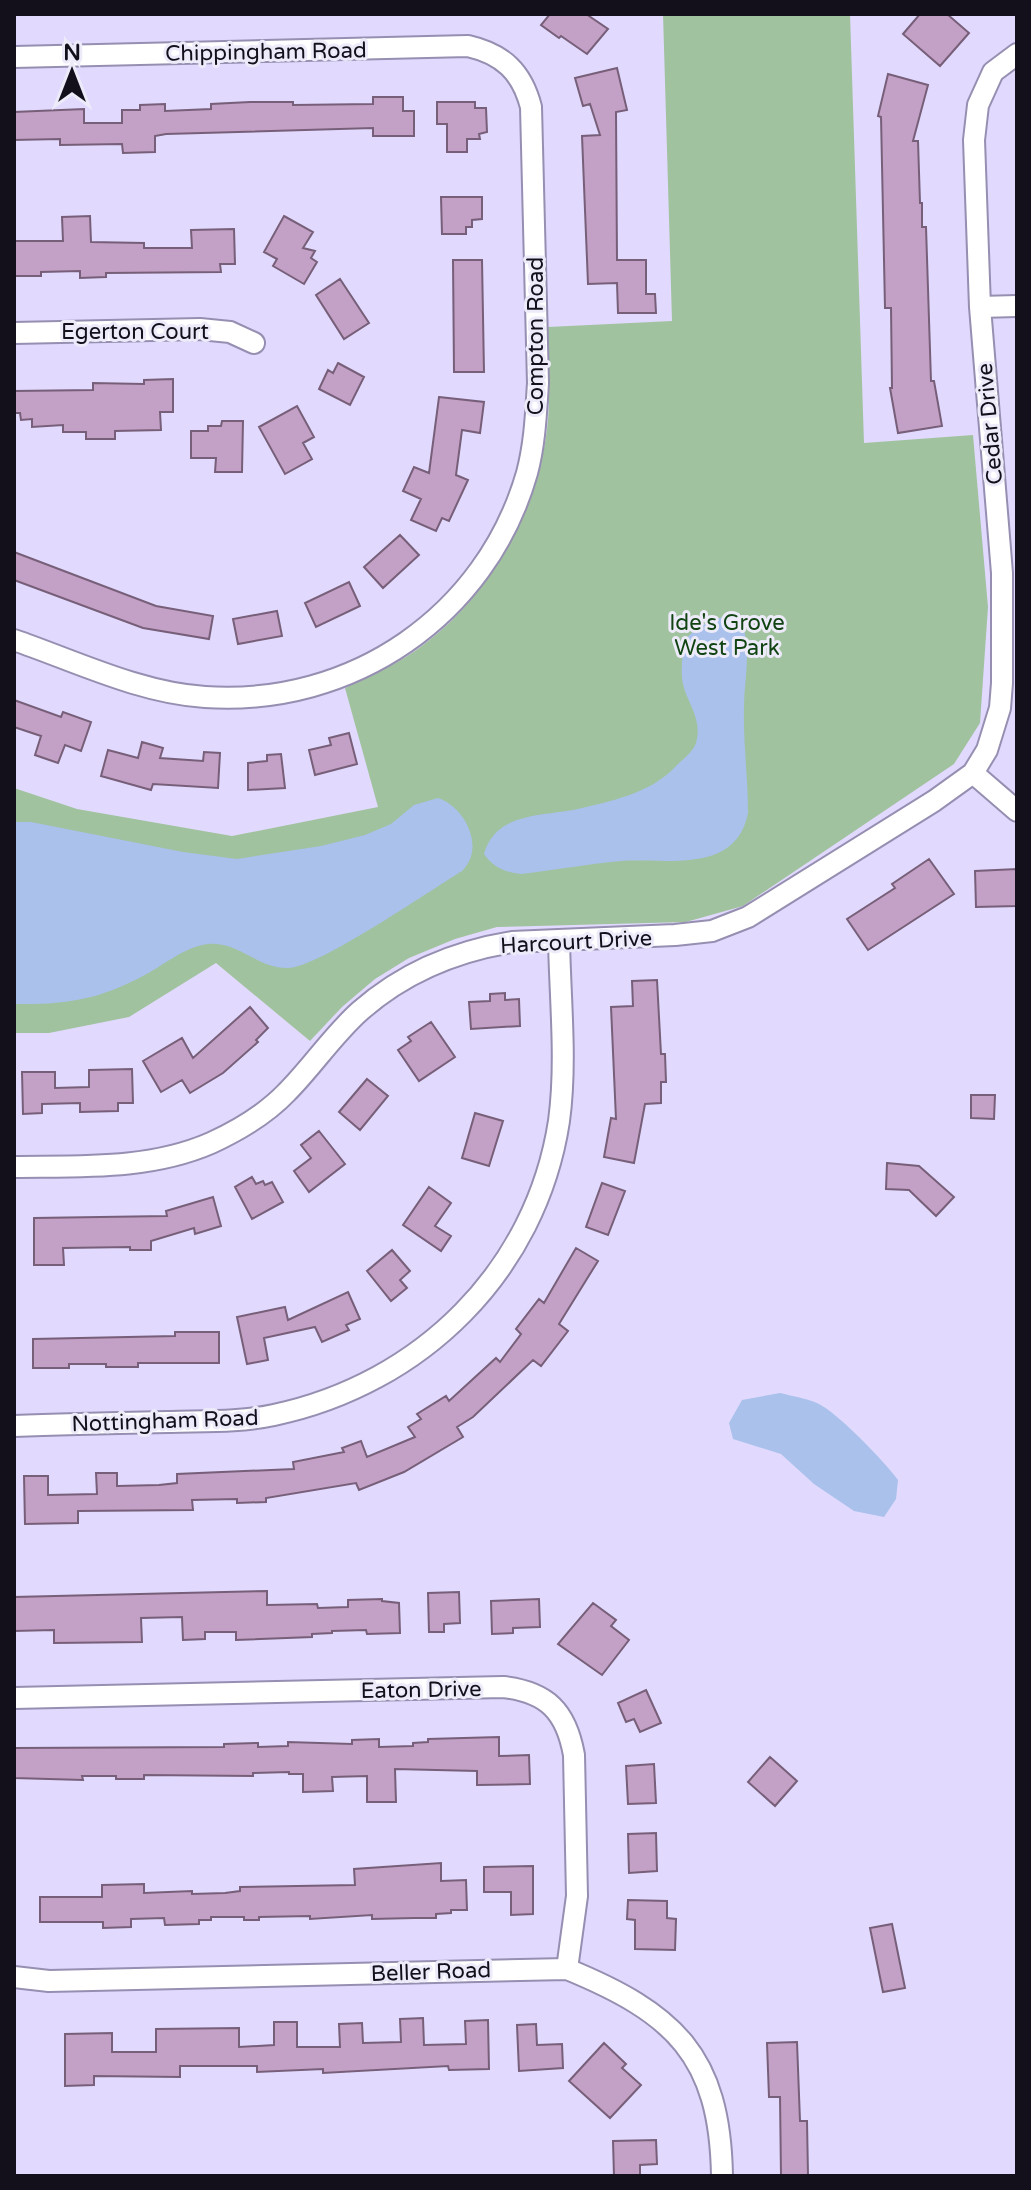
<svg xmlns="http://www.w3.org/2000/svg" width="1031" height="2190" font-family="'Varela Round',sans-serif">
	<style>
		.green { fill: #a1c29f }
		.water { fill: #a9c1eb }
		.building { fill: #c3a0c5; stroke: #775f79; stroke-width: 2 }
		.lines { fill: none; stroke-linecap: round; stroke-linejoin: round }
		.minor-casing { stroke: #968fb1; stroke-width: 24 }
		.minor { stroke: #fff; stroke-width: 20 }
		.labels { text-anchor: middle; stroke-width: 6; stroke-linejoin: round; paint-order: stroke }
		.street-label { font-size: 22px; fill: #13101c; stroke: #edebf9 }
		.park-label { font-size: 22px; fill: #114412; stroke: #edebf9 }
	</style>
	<rect width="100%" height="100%" fill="#e1dafe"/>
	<path class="green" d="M663 14H850L864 443 973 435 988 607 980 723 954 764 743 906 686 922 497 927 455 939 409 958 375 979 342 1007 310 1041 216 963 129 1017 49 1033H14V788L77 809 232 836 378 807 345 688C369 677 393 666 415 651 484 603 530 525 545 443 552 406 548 365 548 327L672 321Z"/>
	<path class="water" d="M738 615C754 645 744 675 744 707 743 742 748 778 748 813 736 875 665 858 621 861 587 864 554 870 521 874 505 872 494 868 484 854 496 810 547 817 582 808 616 800 652 792 676 766 683 759 693 752 696 743 703 719 687 703 683 684 680 671 683 654 684 641 698 624 717 616 738 615Z
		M438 798C465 807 486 848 462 871 429 891 318 968 288 968 256 969 236 937 202 945 181 950 162 966 143 976 98 1000 64 1005 14 1004L15 822H31L183 852 237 859 321 846 365 835 391 824 414 805Z
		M780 1393C792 1396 805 1398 817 1403 837 1412 884 1461 898 1480L896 1499 884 1517 854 1511 814 1484 781 1454 733 1439 729 1423 742 1400Z"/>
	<path class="building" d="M550 14H586L608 29 587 54 561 36 559 38 541 25Z
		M920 14H947L969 33 940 66 903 34Z
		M617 68 627 110 616 112 617 260H646V294H655L656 313H618L617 283 588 284 582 136 600 135 590 104 583 106 575 78Z
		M888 74 928 85 913 141H918L920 203H922V227H926L931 381H934L942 426 898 433 890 388H892L891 308H885L881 117 878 116Z
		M373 97H403V111H414V136H373V128L166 134 155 136V152L123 153 122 144 60 145V139L14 140V112L84 109V123H122V110H140V105L165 104V111L211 109V104L250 102H293V105L373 104Z
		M437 102H475V108H486L487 132 479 134 480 139H467V152H447V124H437Z
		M441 197H482V219L472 220V227H466V234H442Z
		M90 216 91 242 144 243V248H192L191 230 234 229 235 264H220L221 272 106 273V277L80 278V271L41 272V276H15L14 241H63L62 217Z
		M284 216 313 232 303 248 315 251 311 258 317 262 304 284 273 266 277 259 264 252Z
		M453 260H482L484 372H454Z
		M340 279 369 323 344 339 316 295Z
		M338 363 364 377 350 405 319 389 328 370 333 373Z
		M173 379V412H160L161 430 115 431V439H86V432H63V425L32 427V419L21 420 20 413H14V391L93 390V383L144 384V380Z
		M439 397 484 402 480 433 462 430 456 475 468 480 449 521 442 518 436 531 411 520 421 499 403 491 414 467 429 473Z
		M297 406 314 437 303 443 312 459 285 474 259 427Z
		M222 421H243L242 472H215L216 458H191V431H208V426H221Z
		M400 535 419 555 383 588 364 567Z
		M14 552 156 606 213 616 209 639 143 628 14 580Z
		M349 582 360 606 316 627 305 603Z
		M277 611 282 636 238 644 233 619Z
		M14 700 61 717 63 712 91 722 81 751 65 745 58 763 35 755 41 736 14 727Z
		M349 733 357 764 315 775 309 750 331 745 329 738Z
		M142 742 163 748 160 758 203 761 204 752 220 753 218 788 153 784 151 790 101 776 108 750 138 758Z
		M281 754 285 788 248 790V763L267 761V755Z
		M929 859 954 894 868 950 847 919 895 888 892 884Z
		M1017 869V906L976 907 975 871Z
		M657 980 661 1054H665L666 1082H661V1103L645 1104 634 1163 604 1157 611 1118 616 1119 611 1007 633 1006 632 981Z
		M505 993V1000L519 999 520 1026 471 1029 469 1002 490 1001V994Z
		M250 1007 268 1028 256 1040 258 1042 223 1073 190 1093 182 1080 161 1092 143 1061 182 1038 193 1058Z
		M431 1022 455 1057 419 1081 398 1050 411 1041 408 1037Z
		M132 1069 133 1103H118V1111L80 1112V1103L42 1104V1113L23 1114 22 1072H55V1088L89 1087V1070Z
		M367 1079 388 1096 360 1130 339 1112Z
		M971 1095H995L994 1119 971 1118Z
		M475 1113 503 1121 489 1166 462 1158Z
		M319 1131 345 1164 309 1192 294 1171 311 1158 301 1145Z
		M887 1163 919 1166 954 1197 936 1216 909 1190 886 1189Z
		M252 1177 256 1184 263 1181 265 1185 272 1182 283 1202 252 1219 235 1187Z
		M602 1183 625 1191 608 1235 586 1227Z
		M429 1187 451 1203 435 1226 451 1236 441 1251 403 1225Z
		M213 1197 221 1226 195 1234 194 1228 151 1241V1250H130V1247L63 1248 64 1265H34V1218L167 1216 166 1211Z
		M576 1248 598 1261 559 1324 568 1331 541 1366 533 1360 473 1417 457 1427 463 1437 404 1472 359 1490 356 1483 266 1498V1502L237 1503V1499L192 1500 193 1510 78 1511V1523L25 1524 24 1476H48V1495L97 1494 96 1473H117V1486L159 1485 177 1483V1474L294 1469 293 1462 344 1452 342 1448 361 1441 367 1457 415 1437 408 1427 421 1419 417 1414 446 1396 449 1401 496 1358 500 1362 521 1334 516 1329 539 1299 544 1303Z
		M392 1250 410 1271 400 1280 407 1288 391 1301 367 1271Z
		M348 1292 360 1319 346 1325 349 1330 322 1342 315 1327 264 1338 268 1360 247 1364 237 1317 285 1307 288 1320Z
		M175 1332H219V1363H138V1367H106V1364H69V1368H33V1339L175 1336Z
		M267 1591V1605L317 1604 318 1608 348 1607V1600L382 1599V1601L399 1603 400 1633 367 1634 366 1630 332 1631V1633L312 1634V1637L236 1640V1632H205V1639L183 1640 182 1617 141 1618 142 1642 54 1643V1630L14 1631V1597Z
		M459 1592 460 1623 444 1624V1632H429L428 1593Z
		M539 1599 540 1627 513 1628V1633L492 1634 491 1601Z
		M593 1603 616 1620 611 1626 629 1640 602 1675 558 1644Z
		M646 1690 661 1723 640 1732 634 1719 626 1722 618 1703Z
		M499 1737V1756L529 1755 530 1784 477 1785V1771L395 1769 396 1802H367V1776L332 1777 333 1791 303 1792V1774H289V1772L253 1773V1776L144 1775V1779H116V1776H82L83 1780 14 1778V1748L224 1747V1744L258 1743V1747L288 1746V1742L352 1744V1740L379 1739V1747L413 1746V1743L428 1742V1739Z
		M770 1757 797 1781 775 1806 748 1782Z
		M654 1764 656 1803 628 1804 626 1766Z
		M656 1833 657 1871 629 1873 628 1834Z
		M441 1863V1881L466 1880 467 1910H451V1913L436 1914V1918H415L372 1919V1915L310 1919V1916L259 1917V1920H244V1917H211V1920H199V1924L165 1925 164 1918 131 1919V1927L103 1928V1922H40V1897H102V1885L144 1884V1893L192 1891V1894L225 1893 240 1891V1887L355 1885 354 1869Z
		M533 1866V1914L511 1915V1892H484V1867Z
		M628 1900 667 1901V1918L676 1919 675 1950 635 1949V1920L627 1919Z
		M892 1924 905 1988 883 1992 870 1928Z
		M423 2018 424 2045 466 2044 465 2021 488 2020 489 2069 449 2070 448 2066 323 2073V2069L257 2072V2066H180V2077L94 2076V2085L65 2086V2034L112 2033V2052H156V2029L239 2028V2047L274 2045V2022H297V2047H340L339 2024 362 2023 363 2043 401 2042 400 2019Z
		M536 2024 537 2045 562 2044 563 2068 519 2071 517 2025Z
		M797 2042 800 2121H807L808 2175H781L780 2097H769L767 2043Z
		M604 2043 626 2064 622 2068 641 2085 610 2118 569 2081Z
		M656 2140 657 2164 640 2165V2176H614L613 2141Z"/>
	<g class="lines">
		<g class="minor-casing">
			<path id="minor" d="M14 57 468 46C503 54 522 72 531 107L538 383C536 413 535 443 527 473 486 616 352 707 205 697 140 693 75 661 14 640
				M980 307 1017 306
				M14 333 200 329 230 332 254 343
				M973 773 1017 811
				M14 1167C81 1166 149 1170 211 1143 237 1131 267 1113 287 1092 312 1067 333 1035 360 1011 403 973 456 951 512 942L675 935 712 931 748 917 934 801 973 773 987 750 1000 708 1002 683V573L980 307 974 140 978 105 993 72 1017 54
				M14 1426C66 1424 119 1423 171 1422 206 1421 241 1422 274 1415 421 1384 536 1271 559 1121 567 1062 560 999 559 940
				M14 1698 503 1687C547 1692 566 1711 574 1755L577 1896 567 1969
				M14 1977 49 1981 567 1969C674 2013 720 2055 722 2176"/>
		</g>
		<use href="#minor" class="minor"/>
	</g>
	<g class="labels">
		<g class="street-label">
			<text transform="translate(266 51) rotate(-1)" y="8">Chippingham Road</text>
			<text x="135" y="339">Egerton Court</text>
			<text transform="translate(535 336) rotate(-90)" y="8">Compton Road</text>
			<text transform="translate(989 424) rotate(-95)" y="8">Cedar Drive</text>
			<text transform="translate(576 941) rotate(-3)" y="8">Harcourt Drive</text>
			<text transform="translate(165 1420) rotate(-2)" y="8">Nottingham Road</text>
			<text transform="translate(421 1689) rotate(-1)" y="8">Eaton Drive</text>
			<text transform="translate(431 1971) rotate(-2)" y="8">Beller Road</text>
		</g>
		<g class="park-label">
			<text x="727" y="630">Ide's Grove<tspan x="727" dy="25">West Park</tspan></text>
		</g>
	</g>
	<rect width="1031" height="2190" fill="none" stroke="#13101c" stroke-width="32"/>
	<g transform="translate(72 72)" stroke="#edebf9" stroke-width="6" paint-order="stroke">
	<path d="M0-6L14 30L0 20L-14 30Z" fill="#13101c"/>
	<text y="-12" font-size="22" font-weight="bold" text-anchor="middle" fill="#13101c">N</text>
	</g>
</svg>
